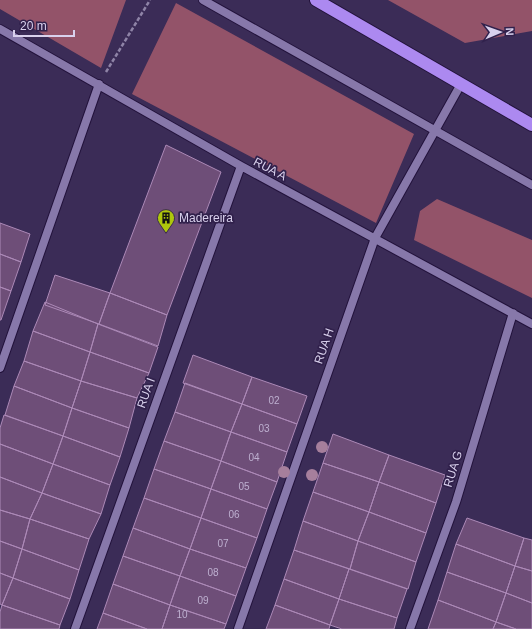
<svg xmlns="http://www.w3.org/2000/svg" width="532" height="629" font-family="Arial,sans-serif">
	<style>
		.forest { fill: #935369 }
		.building { fill: #6e4e78; stroke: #ac89b7 }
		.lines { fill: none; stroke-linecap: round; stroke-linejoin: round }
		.street-casing { stroke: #22123b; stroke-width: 10 }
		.highway-casing { stroke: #22123b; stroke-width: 14 }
		.path { stroke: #8f84a7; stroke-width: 2.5; stroke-dasharray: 4 2; stroke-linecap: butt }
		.street { stroke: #8778aa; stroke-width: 8 }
		.highway { stroke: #ac89f0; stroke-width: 12 }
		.tree { fill: #a67f9c }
		.labels { text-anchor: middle; stroke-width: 3.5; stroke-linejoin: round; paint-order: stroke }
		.number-label { font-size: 10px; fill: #beb0d0 }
		.street-label { font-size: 12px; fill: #d9d1ed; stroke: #31214c }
		.poi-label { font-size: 12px; fill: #d9d1ed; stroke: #31214c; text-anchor: start }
	</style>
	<rect width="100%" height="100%" fill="#3b2c57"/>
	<path class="forest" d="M0 0H126L101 68 0 9Z
		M388 0H532V31L465 43Z
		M176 3 414 134 376 223 132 94Z
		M437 199 532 240V298L414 240 420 211Z"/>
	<path class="building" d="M166 145 221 172 167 315 110 293Z
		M0 223 30 234 21 262 0 254Z
		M0 254 21 262 11 291 0 287Z
		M55 275 110 293 99 324 45 305Z
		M0 287 11 291 1 320H0Z
		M110 293 167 315 158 346 99 324Z
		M45 302 98 324 90 352 33 331Z
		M98 324 158 347 149 373 90 352Z
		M33 331 90 352 81 381 24 361Z
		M90 352 149 373 137 398 81 381Z
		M193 355 252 377 242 404 183 383Z
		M24 361 81 381 72 408 14 386Z
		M252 377 307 396 297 424 242 404Z
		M81 381 137 398 129 428 72 408Z
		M185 383 242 404 231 432 175 412Z
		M14 386 72 408 63 436 5 415Z
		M242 404 297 424 287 452 231 432Z
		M72 408 129 428 120 457 63 436Z
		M175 412 231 432 221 461 164 441Z
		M4 415 63 436 53 464 0 444V428Z
		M231 432 287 452 277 482 221 461Z
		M333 434 389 455 379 482 323 463Z
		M63 436 120 457 110 485 53 464Z
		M164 441 221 461 211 489 154 469Z
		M0 444 53 464 42 493 0 477Z
		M389 455 445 475 436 503 379 482Z
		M221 461 277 482 267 509 211 489Z
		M323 463 379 482 369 512 313 492Z
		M53 464 110 485 101 514 42 493Z
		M154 469 211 489 201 518 144 498Z
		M0 477 42 493 30 519 0 510Z
		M379 482 436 503 426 533 369 512Z
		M211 489 267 509 257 538 201 518Z
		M313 492 369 512 358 541 303 521Z
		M42 493 101 514 89 539 30 519Z
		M144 498 201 518 190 549 133 528Z
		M0 510 30 519 22 549 0 541Z
		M369 512 426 533 416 562 358 541Z
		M201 518 257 538 246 568 190 549Z
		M467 518 524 538 515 566 456 544Z
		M30 519 89 539 79 570 22 549Z
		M303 521 358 541 350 569 294 550Z
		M133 528 190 549 180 576 123 556Z
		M524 538 532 540V571L515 566Z
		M0 541 22 549 13 578 0 573Z
		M358 541 416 562 408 589 350 569Z
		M456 544 515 566 506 593 447 572Z
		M22 549 79 570 70 599 13 578Z
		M190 549 246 568 236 596 180 576Z
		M294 550 349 569 339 599 284 579Z
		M123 556 180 576 170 605 113 584Z
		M515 566 532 571V603L506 593Z
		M349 569 407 589 397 618 339 599Z
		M447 572 506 593 496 622 438 600Z
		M0 573 13 578 2 605 0 604Z
		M180 576 236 596 226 624 170 605Z
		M13 578 70 599 60 625 2 605Z
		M284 579 339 599 330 625 275 605Z
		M113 584 170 605 162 629H147L103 613Z
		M506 593 532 603V629H516L496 622Z
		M339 599 397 618 394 629H342L330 625Z
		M438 600 496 622 493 629H428Z
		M2 605 60 625 59 629H0V612Z
		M170 605 226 624 224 629H162Z
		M275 605 330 625 329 629H266Z
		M103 613 147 629H97Z
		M496 622 516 629H493Z"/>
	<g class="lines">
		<g class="street-casing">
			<path id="street" d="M203 0 532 185
				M0 29 241 166 532 324
				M0 368 99 84
				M75 629 241 166
				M238 629 375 238 461 84
				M410 629 456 502 513 313"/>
		</g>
		<g class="highway-casing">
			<path id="highway" d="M316 0 532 125"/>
		</g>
		<path class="path" d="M106 72 150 0"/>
		<use href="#street" class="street"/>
		<use href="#highway" class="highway"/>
	</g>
	<g class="tree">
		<circle cx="322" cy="447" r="6"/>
		<circle cx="284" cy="472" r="6"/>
		<circle cx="312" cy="475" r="6"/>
	</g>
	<defs>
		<g id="building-pin" transform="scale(0.9)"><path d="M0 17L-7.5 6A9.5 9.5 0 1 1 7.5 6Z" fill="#aec60c" stroke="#31214c"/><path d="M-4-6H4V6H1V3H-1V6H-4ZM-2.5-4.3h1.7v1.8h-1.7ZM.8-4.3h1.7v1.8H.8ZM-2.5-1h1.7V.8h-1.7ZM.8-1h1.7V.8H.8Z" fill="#111"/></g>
	</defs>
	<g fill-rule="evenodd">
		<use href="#building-pin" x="166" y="218"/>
	</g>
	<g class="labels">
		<g class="number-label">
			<text x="274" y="404">02</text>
			<text x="264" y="432">03</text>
			<text x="254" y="461">04</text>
			<text x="244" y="490">05</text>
			<text x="234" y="518">06</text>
			<text x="223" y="547">07</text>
			<text x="213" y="576">08</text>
			<text x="203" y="604">09</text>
			<text x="182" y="618">10</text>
		</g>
		<g class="street-label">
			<text transform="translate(270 169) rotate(28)" y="4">RUA A</text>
			<text transform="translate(324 346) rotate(-71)" y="4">RUA H</text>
			<text transform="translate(146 393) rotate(-70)" y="4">RUA I</text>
			<text transform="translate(453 469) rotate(-73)" y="4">RUA G</text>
		</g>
		<g class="poi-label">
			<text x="179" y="222">Madereira</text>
		</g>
	</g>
	<g transform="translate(500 32) rotate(88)" stroke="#31214c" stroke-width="3" paint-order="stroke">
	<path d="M0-3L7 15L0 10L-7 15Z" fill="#d9d1ed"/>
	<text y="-6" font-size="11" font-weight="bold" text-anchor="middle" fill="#d9d1ed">N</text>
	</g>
	<path d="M14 30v6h60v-6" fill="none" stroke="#d9d1ed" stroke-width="2"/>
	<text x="20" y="30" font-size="12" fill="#d9d1ed" stroke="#31214c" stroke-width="3" paint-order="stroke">20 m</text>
</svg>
